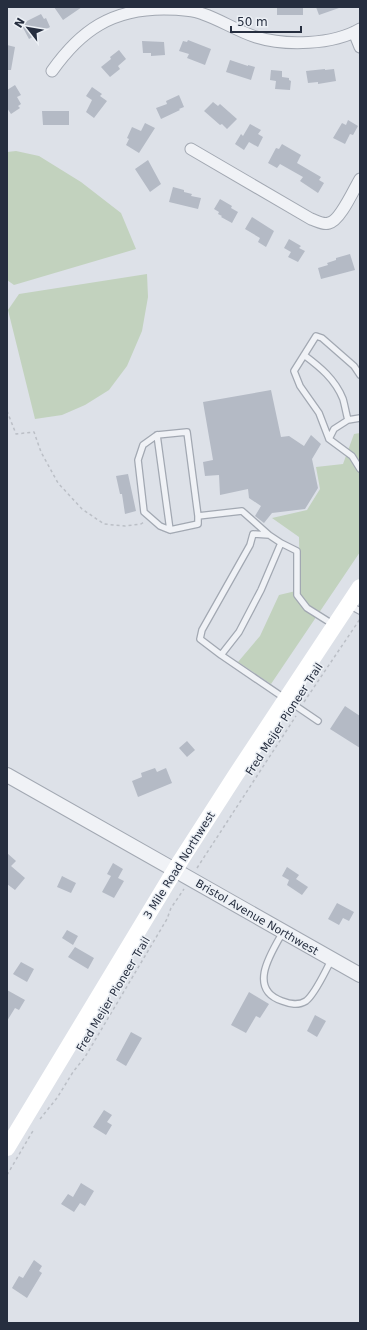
<svg xmlns="http://www.w3.org/2000/svg" width="367" height="1330" font-family="'DejaVu Sans',sans-serif">
	<style>
		.green { fill: #c2d2be }
		.building { fill: #b4bac5 }
		.lines { fill: none; stroke-linecap: round; stroke-linejoin: round }
		.service-casing { stroke: #a2a8b2; stroke-width: 8 }
		.minor-casing { stroke: #a2a8b2; stroke-width: 13 }
		.tertiary-casing { stroke: #a2a8b2; stroke-width: 16 }
		.path { stroke: #bbbfc6; stroke-width: 1.5; stroke-dasharray: 3 3; stroke-linecap: butt }
		.service { stroke: #f0f2f6; stroke-width: 5.5 }
		.minor { stroke: #f0f2f6; stroke-width: 11 }
		.tertiary { stroke: #f0f2f6; stroke-width: 14 }
		.secondary { stroke: #fff; stroke-width: 16 }
		.labels { text-anchor: middle; stroke-width: 3; stroke-linejoin: round; paint-order: stroke }
		.street-label { font-size: 11px; fill: #262e3f; stroke: #ecf0f5 }
	</style>
	<rect width="100%" height="100%" fill="#dde1e8"/>
	<path class="green" d="M16 151 39 156 81 182 121 213 136 249 14 285 7 280V152Z
		M147 274 148 297 142 331 127 366 109 390 85 405 62 415 35 419 8 310 19 294Z
		M360 433V552L271 684 238 662 260 636 279 595 300 590 299 537 272 518 307 510 320 489 316 467 343 464 354 434Z"/>
	<path class="building" d="M54 7H82L63 20Z
		M277 7H303V15H277Z
		M316 7H339V8L319 15Z
		M41 14 44 19 46 18 50 27 29 39 21 24Z
		M188 40 211 49 205 65 187 58 189 54 179 51 183 41 187 42Z
		M142 41 164 42 165 55 151 56V53H143Z
		M7 45 15 47 11 70H7Z
		M119 50 126 59 118 66 120 69 110 77 101 67 111 59 110 57Z
		M230 60 248 66V65L255 67 251 80 226 72Z
		M325 69V70L334 69 336 81 318 84V82L308 83 306 71Z
		M271 70 282 71V77L289 78V80L291 81 290 90 275 89 276 81 270 80Z
		M15 85 21 95 17 97 21 104 18 106 20 108 11 114 7 108V90Z
		M92 87 102 94 100 96 107 101 94 118 86 112 92 100 86 96Z
		M179 95 184 107 179 109 180 110 161 119 156 108 167 104 166 101Z
		M213 102 218 106 220 104 237 119 227 129 222 124 220 125 204 111Z
		M42 111H69V125H43Z
		M348 120 358 126 353 135 350 134 345 144 333 138 342 123 346 125Z
		M145 123 155 128 139 153 126 145 129 139 127 138 132 127 141 131Z
		M250 124 261 130 258 134 263 137 258 147 249 142 244 150 235 144 241 134 243 136Z
		M282 144 301 155 297 163 321 177 319 180 324 183 318 193 300 181 303 177 280 164 277 168 268 163 276 148 279 149Z
		M148 160 161 184 150 192 135 169Z
		M173 187 184 190V192L192 194 191 196 201 198 198 209 169 202Z
		M220 199 232 206 231 208 238 212 232 223 221 217 222 216 218 214 219 212 214 209Z
		M252 217 274 231 266 247 258 242 260 238 245 229Z
		M289 239 301 246 299 248 305 251 298 262 288 257 291 252 284 248Z
		M350 254 355 270 321 279 318 268 328 265 327 263 336 260V258Z
		M271 390 281 437 289 436 304 446 311 435 321 444 312 459 318 488 305 509 272 513 264 523 255 516 261 506 249 498 248 489 220 495 219 475 205 476 203 462 213 460 203 402Z
		M128 474 136 511 125 514 122 494H120L116 476Z
		M345 706 360 716V748L330 729Z
		M187 741 195 750 187 757 179 748Z
		M155 768 157 772 166 768 172 783 138 797 132 781 142 777 141 773Z
		M7 853 16 861 11 866 25 878 15 890 7 884Z
		M113 863 123 869 118 878 124 881 114 898 102 892 111 876 107 874Z
		M287 867 299 875 296 879 308 887 302 895 287 885 289 880 282 876Z
		M62 876 76 883 71 893 57 887Z
		M337 903 354 912 349 921 343 918 339 925 328 919Z
		M67 930 78 936 73 945 62 938Z
		M75 947 94 958 88 969 68 957Z
		M21 962 34 969 27 982 13 974Z
		M7 990 25 1000 19 1010 15 1008 7 1021Z
		M249 992 269 1004 260 1018 256 1016 246 1033 231 1025Z
		M315 1015 326 1021 317 1037 307 1031Z
		M131 1032 142 1038 126 1066 116 1060Z
		M104 1110 112 1115 107 1122 112 1125 106 1135 93 1127Z
		M81 1183 94 1191 85 1206 80 1203 74 1212 61 1204 68 1194 73 1197Z
		M34 1260 42 1266 39 1271 42 1273 27 1298 12 1288 19 1276 23 1278Z"/>
	<g class="lines">
		<g class="service-casing">
			<path id="service" d="M304 355C320 367 335 379 343 399 345 406 346 413 348 420
				M360 375 354 366 322 338 316 336 294 371 300 386 319 413 329 439 352 456 360 469
				M157 435 143 445 138 460 144 512 160 526 170 530
				M329 439 334 429 348 420 360 418
				M198 516 187 432 157 435 170 530 198 524V516L242 511 269 535
				M281 543 269 535 253 534 250 545 202 630 200 639 221 655 318 721
				M349 605 360 611
				M221 655 239 632 261 590 281 543 297 551V595L307 608 334 625
				M283 932C271 953 247 989 282 1001 290 1004 298 1006 306 1001 316 993 325 971 332 959"/>
		</g>
		<g class="minor-casing">
			<path id="minor" d="M354 32 360 47
				M52 71C81 30 112 9 164 9 176 9 191 9 203 14 221 20 237 31 256 37 285 46 333 45 360 29
				M191 149 311 219C317 221 323 225 329 223 340 221 354 189 360 179"/>
		</g>
		<g class="tertiary-casing">
			<path id="tertiary" d="M7 775 360 975"/>
		</g>
		<path class="path" d="M7 411 16 434 34 432 41 452 58 483 82 509 104 524 125 526 141 524 144 522
			M304 702 360 619
			M197 868 296 716
			M40 1119 57 1098 73 1072 85 1057 167 919 171 908 184 889
			M7 1175 34 1129"/>
		<use href="#service" class="service"/>
		<use href="#minor" class="minor"/>
		<use href="#tertiary" class="tertiary"/>
		<path class="secondary" d="M7 1148 181 860 235 776 360 587"/>
	</g>
	<g class="labels">
		<g class="street-label">
			<text transform="translate(284 719) rotate(-57)" y="4">Fred Meijer Pioneer Trail</text>
			<text transform="translate(179 865) rotate(-58)" y="4">3 Mile Road Northwest</text>
			<text transform="translate(257 917) rotate(30)" y="4">Bristol Avenue Northwest</text>
			<text transform="translate(113 994) rotate(-59)" y="4">Fred Meijer Pioneer Trail</text>
		</g>
	</g>
	<rect width="367" height="1330" fill="none" stroke="#262e3f" stroke-width="16"/>
	<g transform="translate(28 28) rotate(301)" stroke="#ecf0f5" stroke-width="3" paint-order="stroke">
	<path d="M0-3L7 15L0 10L-7 15Z" fill="#262e3f"/>
	<text y="-6" font-size="11" font-weight="bold" text-anchor="middle" fill="#262e3f">N</text>
	</g>
	<path d="M231 26v6h70v-6" fill="none" stroke="#262e3f" stroke-width="2"/>
	<text x="237" y="26" font-size="12" fill="#262e3f" stroke="#ecf0f5" stroke-width="3" paint-order="stroke">50 m</text>
</svg>
